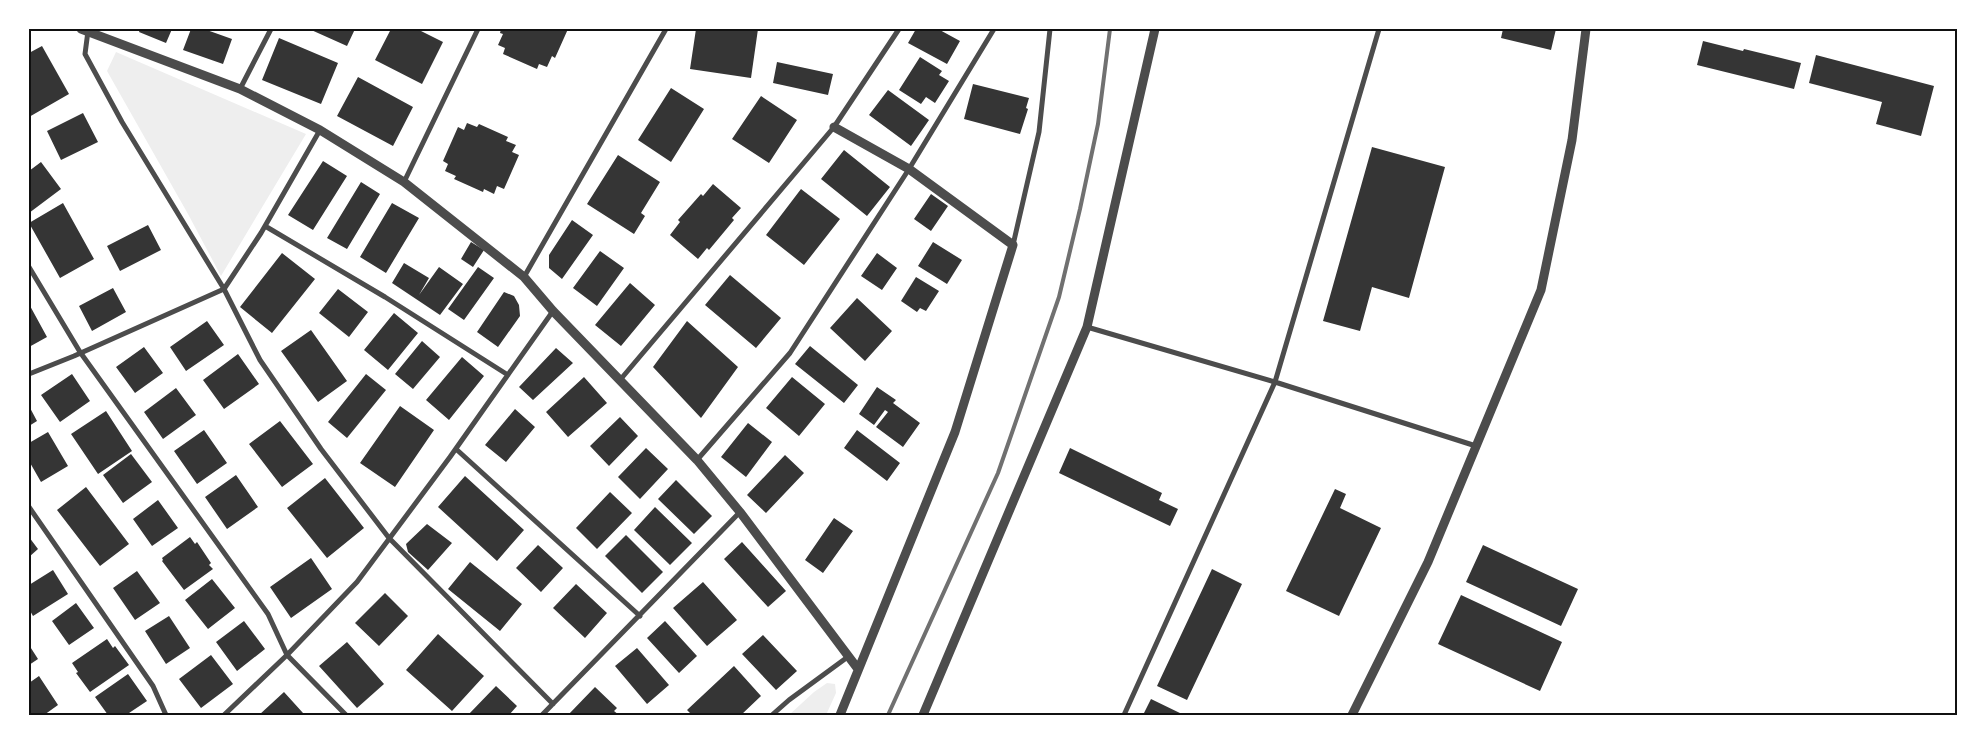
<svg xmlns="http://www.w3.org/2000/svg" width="1986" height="744" font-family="Poppins,sans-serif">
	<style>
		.green { fill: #eee }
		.building { fill: #353535 }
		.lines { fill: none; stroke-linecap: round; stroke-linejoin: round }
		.minor { stroke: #4c4c4c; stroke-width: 5 }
		.tertiary { stroke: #4c4c4c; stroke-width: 9 }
		.rail { stroke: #707070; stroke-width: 4 }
		.neatline { fill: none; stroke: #111; stroke-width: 2 }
	</style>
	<rect width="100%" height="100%" fill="#fff"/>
	<path class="green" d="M116 52 306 134 221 276 188 214 107 71Z
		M827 683 835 684 836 693 826 715H789L814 692Z"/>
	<path class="building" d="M140 29H172L166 43 139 32Z
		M191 29H204L232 39 223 64 183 50Z
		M309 29H355L347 46Z
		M391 29H417L443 42 422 84 375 60Z
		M501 29H568L555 58 552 56 547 67 539 64 537 69 503 54 505 48 498 45 503 34 500 33Z
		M696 29H758L751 78 690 69Z
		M916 29H938L960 41 947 64 908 43Z
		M1503 29H1556L1551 50 1501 38Z
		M279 38 338 63 321 104 262 80Z
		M1703 41 1743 51 1744 49 1801 63 1794 89 1697 65Z
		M42 46 69 94 29 117V53Z
		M1816 55 1934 86 1921 136 1876 124 1882 102 1809 83Z
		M920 57 942 71 939 75 949 81 935 103 926 97 921 104 899 90Z
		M777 62 833 74 828 95 773 83Z
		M358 77 413 107 393 146 337 116Z
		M973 84 1029 98 1026 108 1028 109 1020 134 964 119Z
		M671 88 704 109 671 162 638 140Z
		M888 90 929 120 911 146 869 115Z
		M761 96 797 120 769 163 732 139Z
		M83 113 98 142 61 160 47 131Z
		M467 123 477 127 479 124 508 137 506 141 516 145 512 152 519 155 504 189 497 186 494 194 484 189 483 192 454 179 456 176 445 171 448 164 443 161 458 127 464 130Z
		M1372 147 1445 167 1409 298 1372 287 1360 331 1323 321Z
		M844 150 890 187 867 216 821 179Z
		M618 155 660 182 641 213 645 216 634 234 587 204Z
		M323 161 347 176 313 230 288 215Z
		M41 162 61 189 29 213V171Z
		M361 182 380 194 347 249 327 238Z
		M713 184 741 208 732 218 734 220 709 250 707 248 698 259 670 235 680 222 678 220 701 194 703 196Z
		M801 189 840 219 804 265 766 235Z
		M931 194 948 206 931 231 914 219Z
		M63 203 94 259 60 278 29 223Z
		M392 203 419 218 386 273 360 257Z
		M572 220 593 235 562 279 549 268V255Z
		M148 225 161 250 120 271 107 246Z
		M471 242 484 250 473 267 461 259Z
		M933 242 962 260 947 284 918 266Z
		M600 251 624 268 597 306 573 288Z
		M282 253 315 279 272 333 240 307Z
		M877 253 897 268 882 290 861 276Z
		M404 263 429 278 419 295 439 267 463 284 440 315 392 283Z
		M478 267 494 278 464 320 448 309Z
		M730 275 781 318 756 348 705 305Z
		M916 277 939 291 926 311 920 308 917 312 901 301Z
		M630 283 655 305 621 346 595 325Z
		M113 288 126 312 92 331 79 306Z
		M338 289 368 312 349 337 319 313Z
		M504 292 514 296 519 305 520 316 498 347 477 332Z
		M857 298 892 331 865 361 830 328Z
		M29 304 47 337 29 347Z
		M394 313 418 333 388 370 364 350Z
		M207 321 224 345 186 371 170 347Z
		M687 321 738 367 701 418 653 367Z
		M311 330 347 381 318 402 281 351Z
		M422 341 440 357 413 389 395 374Z
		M810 346 858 385 844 403 795 364Z
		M144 347 163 373 135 393 116 367Z
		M556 348 573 363 533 400 519 387Z
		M238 354 259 384 224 409 203 380Z
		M462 357 484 376 449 420 426 400Z
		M72 374 90 401 60 422 41 395Z
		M366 374 386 390 347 438 328 422Z
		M584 377 607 403 568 437 546 412Z
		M792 377 825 404 799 436 766 408Z
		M877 387 896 400 893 403 920 423 903 447 876 427 888 412 885 410 874 425 859 414Z
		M176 388 196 415 163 439 144 412Z
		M29 406 37 421 29 426Z
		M400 406 434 430 395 487 360 463Z
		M515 409 535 427 506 462 485 445Z
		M106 411 132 451 98 474 71 434Z
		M620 417 638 436 609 466 590 446Z
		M280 421 313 464 282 487 249 444Z
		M748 423 772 442 746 477 721 457Z
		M204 430 227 463 197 484 174 451Z
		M857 430 900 463 887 481 844 448Z
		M48 432 68 466 41 482 29 461V443Z
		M646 448 668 469 640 499 618 477Z
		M1070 448 1162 493 1159 500 1178 509 1170 526 1059 473Z
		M131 454 152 482 123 503 103 475Z
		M785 455 804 473 766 513 747 495Z
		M236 475 258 507 227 529 205 497Z
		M465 476 524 530 497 561 438 507Z
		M325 478 364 528 327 558 287 508Z
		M676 480 712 516 694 534 658 499Z
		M86 487 129 544 100 566 57 510Z
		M1335 489 1346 494 1340 508 1381 528 1339 616 1286 591Z
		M610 492 632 513 597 549 576 528Z
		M158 500 178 528 152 546 133 519Z
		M655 507 692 543 670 565 634 530Z
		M834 518 853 531 823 573 805 560Z
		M427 524 452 543 428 570 408 552 406 544Z
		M626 535 663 572 642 593 605 556Z
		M29 537 38 549 29 557Z
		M190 537 195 544 197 542 211 563 209 565 213 569 184 590 162 561 163 560 162 558Z
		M742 542 786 591 768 607 724 559Z
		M538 545 563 568 541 592 516 568Z
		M1483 545 1578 589 1561 626 1466 582Z
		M311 558 332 589 291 618 270 587Z
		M470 562 522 604 500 631 448 589Z
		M1212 569 1242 584 1187 700 1157 686Z
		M53 570 68 594 33 616 29 609V585Z
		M137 571 160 603 135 620 113 588Z
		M212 579 235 608 208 629 185 600Z
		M703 582 737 620 707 646 673 608Z
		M576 584 607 613 585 638 553 608Z
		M385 593 408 616 379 646 355 623Z
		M1461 595 1562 642 1540 691 1438 644Z
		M76 603 94 628 69 645 52 621Z
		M169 616 190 648 166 664 145 631Z
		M244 621 265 649 237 671 216 642Z
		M665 621 697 656 679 673 647 638Z
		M438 634 484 676 452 711 406 670Z
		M763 635 797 671 776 690 742 654Z
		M107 639 113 648 115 646 129 665 90 692 76 673 78 672 72 663Z
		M347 642 384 684 357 708 319 666Z
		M29 645 38 659 29 665Z
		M637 648 669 685 647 704 615 666Z
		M211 655 233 684 201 708 179 679Z
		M734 666 761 696 741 715H692L687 710Z
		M128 674 147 701 126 715H108L95 697Z
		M39 676 58 705 44 715H29V683Z
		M496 686 517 706 509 715H468Z
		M595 687 617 708 614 711 619 715H568Z
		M284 692 303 713 300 715H259Z
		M1151 699 1184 715H1143Z"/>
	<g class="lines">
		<path class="minor" d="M88 31 85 54 122 122 224 289 260 360 321 449 389 538 553 704
			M240 89 271 29
			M404 182 478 29
			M265 226 385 297 508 375
			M1013 245 1039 132 1050 29
			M29 267 80 352 268 614 287 655 346 715
			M524 277 666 29
			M1087 327 1275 382 1476 446
			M29 374 74 356 224 289 261 233 320 130
			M620 380 834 127 899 29
			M456 449 640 616
			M697 460 790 353 909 169 994 29
			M29 507 153 686 166 715
			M224 715 287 655 357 582 450 457 553 311
			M542 715 740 512
			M772 715 789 700 849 656
			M1124 715 1275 382 1379 29"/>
		<path class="tertiary" d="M81 29 240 89 320 130 404 182 524 277 553 311 697 460 740 512 858 669
			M834 127 909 169 1013 245 955 432 840 715
			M923 715 1087 327 1155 29
			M1352 715 1428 562 1541 290 1572 140 1586 29"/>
		<path class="rail" d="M888 715 998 473 1059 297 1080 209 1098 124 1110 29"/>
	</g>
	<rect width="1986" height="744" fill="none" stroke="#ffffff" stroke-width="60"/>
	<rect x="30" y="30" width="1926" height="684" class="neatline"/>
</svg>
